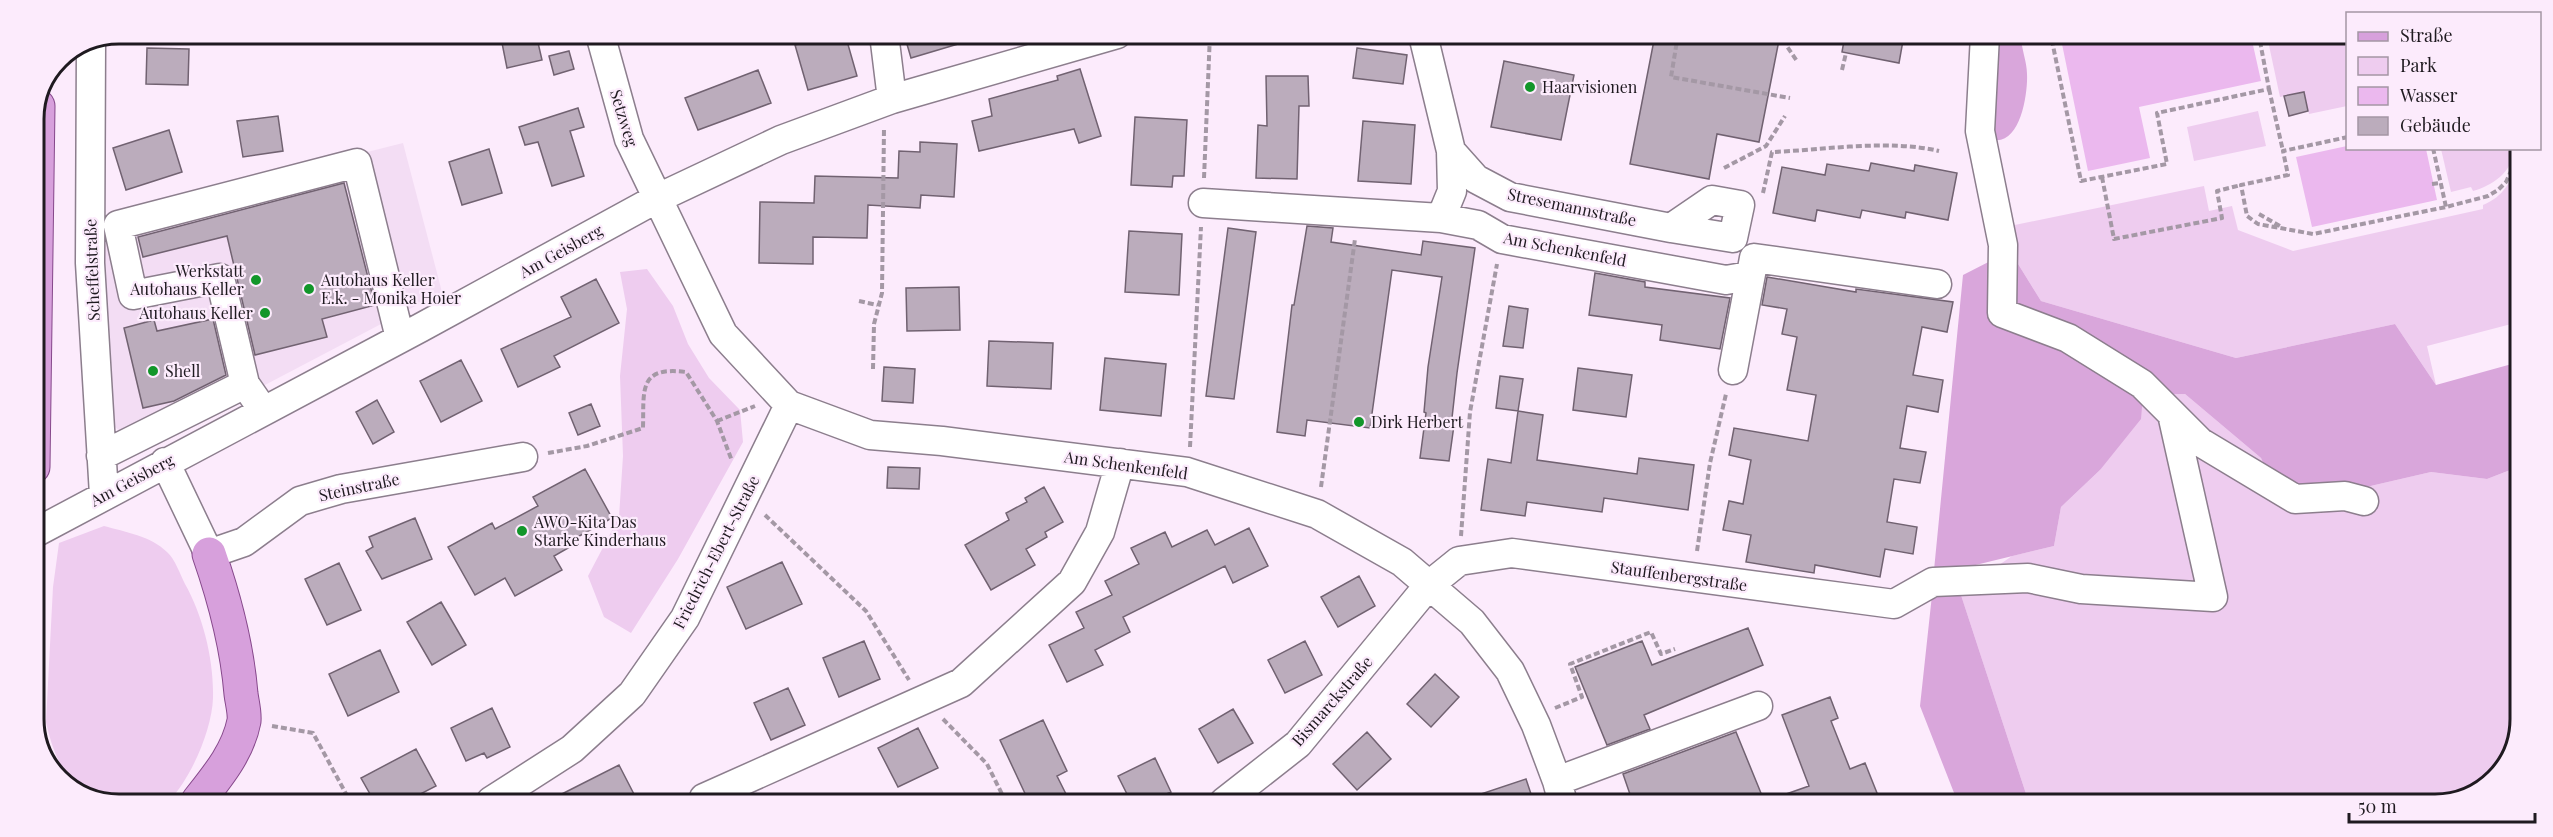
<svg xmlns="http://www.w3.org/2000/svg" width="2553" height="837" font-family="'Playfair Display',serif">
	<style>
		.built { fill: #f3ddf4 }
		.green { fill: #eeccef }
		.forest { fill: #d9a6db }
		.water { fill: #ebb8ee }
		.building { fill: #bbacbc; stroke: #716271; stroke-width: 1.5 }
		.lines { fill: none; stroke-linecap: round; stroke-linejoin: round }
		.minor-casing { stroke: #8c7e8d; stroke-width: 31 }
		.major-casing { stroke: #86488b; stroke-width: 35 }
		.path { stroke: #a498a5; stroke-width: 4; stroke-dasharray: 6 3; stroke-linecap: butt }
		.minor { stroke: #fff; stroke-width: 28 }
		.major { stroke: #d7a0dc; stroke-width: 33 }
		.poi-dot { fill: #12962a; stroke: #fcebfc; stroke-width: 2 }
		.labels { text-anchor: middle; stroke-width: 4.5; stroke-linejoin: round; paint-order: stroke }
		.poi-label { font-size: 16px; fill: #1f1a20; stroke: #fcebfc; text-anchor: start }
		.street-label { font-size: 16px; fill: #1f1a20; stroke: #fcebfc }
		.rim { fill: none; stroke: #1f1a20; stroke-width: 3 }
	</style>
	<rect width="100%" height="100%" fill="#fcebfc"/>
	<path class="built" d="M403 143 442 292 141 450 113 425 94 221Z"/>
	<path class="green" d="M2267 36H2347V106L2309 114 2304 92 2280 97Z
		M2258 111 2266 146 2194 161 2187 127Z
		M2512 148C2515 171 2493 185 2473 191L2471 187 2451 192 2441 149Z
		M2520 161 2519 322 2427 346 2436 385 2395 324 2236 358 2041 301 2010 251 2005 227 2204 186 2209 211 2232 206 2238 230 2293 251 2483 209V205C2505 196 2510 181 2520 161Z
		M647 269 673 306 688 344 709 378 740 410 743 442 678 559 631 633 604 617 588 576 619 517 623 456 620 376 627 309 620 272Z
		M2185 394 2261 458 2275 489 2349 491 2431 472 2487 479 2518 467 2517 741 2487 786 2435 804 2029 803 1960 592 2012 556 2054 546 2061 507 2100 470 2143 395Z
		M104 526C125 532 151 536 167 552 175 559 180 574 185 584 203 616 214 660 213 698 212 730 191 778 169 801H103C67 788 54 758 46 722L53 587 59 543Z"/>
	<path class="forest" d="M1993 35H2021C2021 49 2027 61 2027 74 2028 92 2021 144 1994 140Z
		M2010 251 2041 301 2236 358 2395 324 2436 385 2519 362 2518 467 2487 479 2431 472 2349 491 2275 489 2261 458 2185 394 2143 395 2141 419 2100 470 2061 507 2054 546 1955 570H1934L1963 275Z
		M1960 592 2029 803H1958L1920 706 1932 595Z"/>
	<path class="water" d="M2104 36H2251L2261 81 2139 107 2150 158 2088 171 2062 44Z
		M2347 146 2348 148 2426 149 2437 200 2312 227 2296 157Z"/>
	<path class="building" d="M500 33 536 34 542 60 507 68Z
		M833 34H845L857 76 808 90 795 45Z
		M904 34H974L975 39 911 58Z
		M1655 35H1780L1759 142 1717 134 1709 179 1630 164Z
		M1845 35H1904L1899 63 1842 52Z
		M147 48 189 49 188 85 146 84Z
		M1357 48 1407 55 1403 84 1353 78Z
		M569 51 574 69 554 75 549 56Z
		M1504 61 1574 75 1561 140 1491 127Z
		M1080 69 1101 136 1079 143 1074 129 979 151 972 121 992 116 989 99 1058 80 1057 76Z
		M758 70 771 103 698 130 685 98Z
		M1266 76H1308L1309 106H1299L1297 179 1256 178 1258 125 1267 126Z
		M2304 92 2308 111 2289 116 2284 96Z
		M578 108 584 127 570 131 584 176 552 186 538 142 525 145 519 127Z
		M278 116 283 151 243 157 237 121Z
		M1135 117 1187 120 1184 176H1173L1172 187 1131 185Z
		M1363 121 1415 125 1411 184 1358 181Z
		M169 130 182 172 126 190 113 148Z
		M920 142 957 144 954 197 921 195 920 208 868 205 867 238 813 237V264L759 263 760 202 814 203 815 176 898 178 899 151 920 152Z
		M489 149 502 193 462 205 449 162Z
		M1871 163 1914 171 1915 165 1957 173 1948 220 1906 212 1905 218 1862 210 1860 218 1817 210 1815 221 1773 213 1782 167 1825 175 1827 164 1869 171Z
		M344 183 375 305 322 319 327 337 255 355 227 236 143 257 138 237Z
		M1307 226 1333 228 1331 242 1421 255 1423 241 1475 248 1457 373 1452 418H1455L1449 461 1420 458 1426 413 1424 412 1428 367 1442 277 1392 270 1370 428 1307 420 1305 436 1277 432 1292 305H1294Z
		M1228 228 1256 232 1234 399 1206 396Z
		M1129 231 1182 234 1179 295 1125 292Z
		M1595 273 1645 282V287L1730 298 1720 349 1660 340 1662 325 1589 315Z
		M1767 277 1856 292V289L1953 302 1947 332 1922 327 1913 375 1943 380 1938 412 1907 406 1900 448 1926 452 1920 483 1894 479 1887 522 1917 527 1913 554 1885 549 1880 577 1815 565 1814 573 1746 562 1751 535 1723 530 1729 501 1743 504 1751 460 1729 455 1734 428 1808 441 1816 395 1787 390 1797 337 1782 334 1787 309 1762 305Z
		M596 279 619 323 554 356 560 367 518 387 501 349 571 317 561 297Z
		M959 287 960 330 907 331 906 288Z
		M1509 306 1528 309 1523 348 1503 346Z
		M213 319 226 375 174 401 143 408 124 328 154 320 157 331Z
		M989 341 1053 343 1051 389 987 386Z
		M1105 358 1166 364 1161 416 1100 410Z
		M461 360 482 401 441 422 420 381Z
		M884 367 915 369 913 403 882 401Z
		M1578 368 1632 375 1626 417 1573 410Z
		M1500 376 1523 379 1518 411 1496 408Z
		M377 400 394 432 373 444 356 412Z
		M591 404 600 426 578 435 569 413Z
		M1518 411 1543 415 1537 460 1637 474 1639 458 1694 465 1688 510 1604 498 1602 512 1527 502 1525 516 1481 510 1488 459 1511 463Z
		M888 467 920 468 919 489 887 488Z
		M585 469 612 518 572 540 575 544 554 556 562 570 515 596 505 578 475 595 448 547 492 523 495 529 538 506 533 497Z
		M1044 487 1063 522 1045 532 1047 537 1026 549 1035 565 991 590 965 545 1009 520 1006 513 1027 502 1025 498Z
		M415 518 432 559 382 579 366 551 373 547 369 537Z
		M1249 528 1268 566 1233 583 1225 566 1123 617 1130 632 1095 650 1103 665 1067 682 1049 645 1084 628 1076 612 1112 595 1105 581 1139 564 1131 548 1165 532 1172 547 1207 530 1215 545Z
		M782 562 802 604 746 629 727 587Z
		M339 563 361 610 327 625 305 579Z
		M1359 576 1375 606 1338 627 1321 597Z
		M441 602 466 645 432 665 407 622Z
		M1748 628 1763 665 1644 715 1650 729 1607 745 1575 667 1642 641 1652 665Z
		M864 641 880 679 839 697 823 658Z
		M1305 641 1322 675 1285 693 1268 660Z
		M380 650 399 692 348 716 329 674Z
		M1435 674 1459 697 1431 727 1407 704Z
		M788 688 805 725 771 740 754 703Z
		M1830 697 1838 718 1831 721 1850 769 1865 763 1881 803H1769V800L1809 786 1782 715Z
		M492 708 510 747 487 758 484 753 466 761 451 728Z
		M1233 709 1253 743 1218 763 1199 729Z
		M1043 720 1067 771 1057 776 1070 802H1029L1000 740Z
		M918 728 938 768 898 787 878 748Z
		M1367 732 1391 759 1357 790 1333 764Z
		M1736 732 1765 803H1633L1623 774Z
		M416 749 436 786 407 801H374L361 778Z
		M1155 758 1171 792 1148 802H1131L1118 776Z
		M619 765 638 802H546Z
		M1526 779 1534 803H1467L1466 799Z"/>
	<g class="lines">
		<g class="minor-casing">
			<path id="minor" d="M600 34 629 139 723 334 789 405 870 435 942 441 1187 472 1317 514 1402 562 1472 622 1510 671 1536 725 1557 781 1563 803
				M884 34 892 99
				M1423 35 1451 151 1476 179 1510 197 1671 228 1733 238 1740 205 1712 200 1671 228
				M1985 35 1980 131 2003 245 2002 313 2068 338 2142 384 2200 442 2295 499 2345 496 2364 501
				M91 44 90 263 104 495
				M1203 203 1441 218 1478 225 1502 239 1726 280 1749 276
				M1441 218 1452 191 1451 151
				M1733 370 1754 258 1937 284
				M263 410 245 384 220 278 133 295 118 225 357 163 400 338
				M101 456 245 384
				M165 462 209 554 244 542 300 501 341 489 523 457
				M33 534 420 328 656 199 781 140 892 99 1117 34
				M1557 781 1758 706
				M704 798 961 683 1072 582 1100 532 1120 463
				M491 801 572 749 632 694 685 618 789 405
				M1224 802 1298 744 1428 586 1459 561 1512 553 1894 604 1933 582 2028 578 2081 589 2213 597 2172 414"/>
		</g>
		<g class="major-casing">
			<path id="major" d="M33 467 38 106
				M198 801C217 777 238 752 244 721 245 713 242 702 241 694 237 645 225 600 209 554"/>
		</g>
		<path class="path" d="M1678 35 1671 77 1790 98
			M2056 35 2051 36 2081 181 2167 164 2157 113 2269 89 2259 36
			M1787 39 1786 45 1797 61
			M1842 70 1846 53
			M2269 89 2283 151
			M2348 137 2283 151 2288 175 2241 185 2247 216 2258 224 2313 234 2446 207 2488 196 2498 190 2506 182 2520 152
			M2433 148 2446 207
			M1724 168 1766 146 1785 116
			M2102 177 2114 239 2222 218 2217 191 2241 185
			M1204 178 1210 34
			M2432 184 2441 183
			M1763 193 1772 152C1824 150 1888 139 1939 151
			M2259 214 2280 226
			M859 301 877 305
			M873 369 874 324 882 293 884 128
			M717 421 755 406
			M1190 447 1201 227
			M548 453 587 446 643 428C644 390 638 366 686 372L717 421 732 461
			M1321 487 1355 239
			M765 515 866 611 909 680
			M1461 536 1470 412 1497 264
			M1697 551 1710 463 1726 394
			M1555 708 1582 697 1570 664 1651 632 1661 654 1675 649
			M943 719 987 764 1006 802
			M272 726 313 733 350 801"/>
		<use href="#minor" class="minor"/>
		<use href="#major" class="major"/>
	</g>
	<g class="poi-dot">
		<circle cx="1530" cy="87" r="6"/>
		<circle cx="256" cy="280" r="6"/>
		<circle cx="309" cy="289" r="6"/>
		<circle cx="265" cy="313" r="6"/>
		<circle cx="153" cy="371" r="6"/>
		<circle cx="1359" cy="422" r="6"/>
		<circle cx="522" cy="531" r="6"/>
	</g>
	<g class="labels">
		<g class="poi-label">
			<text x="1542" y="93">Haarvisionen</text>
			<text x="244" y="277" text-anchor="end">Werkstatt<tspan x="244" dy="18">Autohaus Keller</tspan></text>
			<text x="321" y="286">Autohaus Keller<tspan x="321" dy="18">E.k. - Monika Hoier</tspan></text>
			<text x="253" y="319" text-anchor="end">Autohaus Keller</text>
			<text x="165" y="377">Shell</text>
			<text x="1371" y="428">Dirk Herbert</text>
			<text x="534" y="528">AWO-Kita Das<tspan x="534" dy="18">Starke Kinderhaus</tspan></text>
		</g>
		<g class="street-label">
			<text transform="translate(624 118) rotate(73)" y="6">Setzweg</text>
			<text transform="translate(1572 207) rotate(12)" y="6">Stresemannstraße</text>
			<text transform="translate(1565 249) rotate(11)" y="6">Am Schenkenfeld</text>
			<text transform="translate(561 251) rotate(-29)" y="6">Am Geisberg</text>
			<text transform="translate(92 270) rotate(-92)" y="6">Scheffelstraße</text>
			<text transform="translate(1126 465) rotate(8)" y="6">Am Schenkenfeld</text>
			<text transform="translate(132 480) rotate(-28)" y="6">Am Geisberg</text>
			<text transform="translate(359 487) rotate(-12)" y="6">Steinstraße</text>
			<text transform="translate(716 552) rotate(-63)" y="6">Friedrich-Ebert-Straße</text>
			<text transform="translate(1679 576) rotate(8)" y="6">Stauffenbergstraße</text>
			<text transform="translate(1332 701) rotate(-49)" y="6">Bismarckstraße</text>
		</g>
	</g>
	<path d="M0 0H2553V837H0ZM119 44H2435A75 75 0 0 1 2510 119V719A75 75 0 0 1 2435 794H119A75 75 0 0 1 44 719V119A75 75 0 0 1 119 44Z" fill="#fcebfc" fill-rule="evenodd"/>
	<path class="rim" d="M119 44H2435A75 75 0 0 1 2510 119V719A75 75 0 0 1 2435 794H119A75 75 0 0 1 44 719V119A75 75 0 0 1 119 44Z"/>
	<rect x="2346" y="12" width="195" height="138" fill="#fcebfc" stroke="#a497a4" stroke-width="1.5"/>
	<rect x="2358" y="32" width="30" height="9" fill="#d7a0dc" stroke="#a497a4" stroke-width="1.5"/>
	<text x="2400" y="42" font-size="18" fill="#1f1a20">Straße</text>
	<rect x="2358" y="57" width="30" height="18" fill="#eeccef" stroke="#a497a4" stroke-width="1.5"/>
	<text x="2400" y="72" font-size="18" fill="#1f1a20">Park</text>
	<rect x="2358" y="87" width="30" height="18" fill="#ebb8ee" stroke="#a497a4" stroke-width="1.5"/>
	<text x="2400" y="102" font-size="18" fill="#1f1a20">Wasser</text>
	<rect x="2358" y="117" width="30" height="18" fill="#bbacbc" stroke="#a497a4" stroke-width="1.5"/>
	<text x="2400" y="132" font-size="18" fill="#1f1a20">Gebäude</text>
	<path d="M2349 813v9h186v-9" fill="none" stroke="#1f1a20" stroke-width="3"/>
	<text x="2358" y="813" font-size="18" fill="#1f1a20" stroke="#fcebfc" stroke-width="4.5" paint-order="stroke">50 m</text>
</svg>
